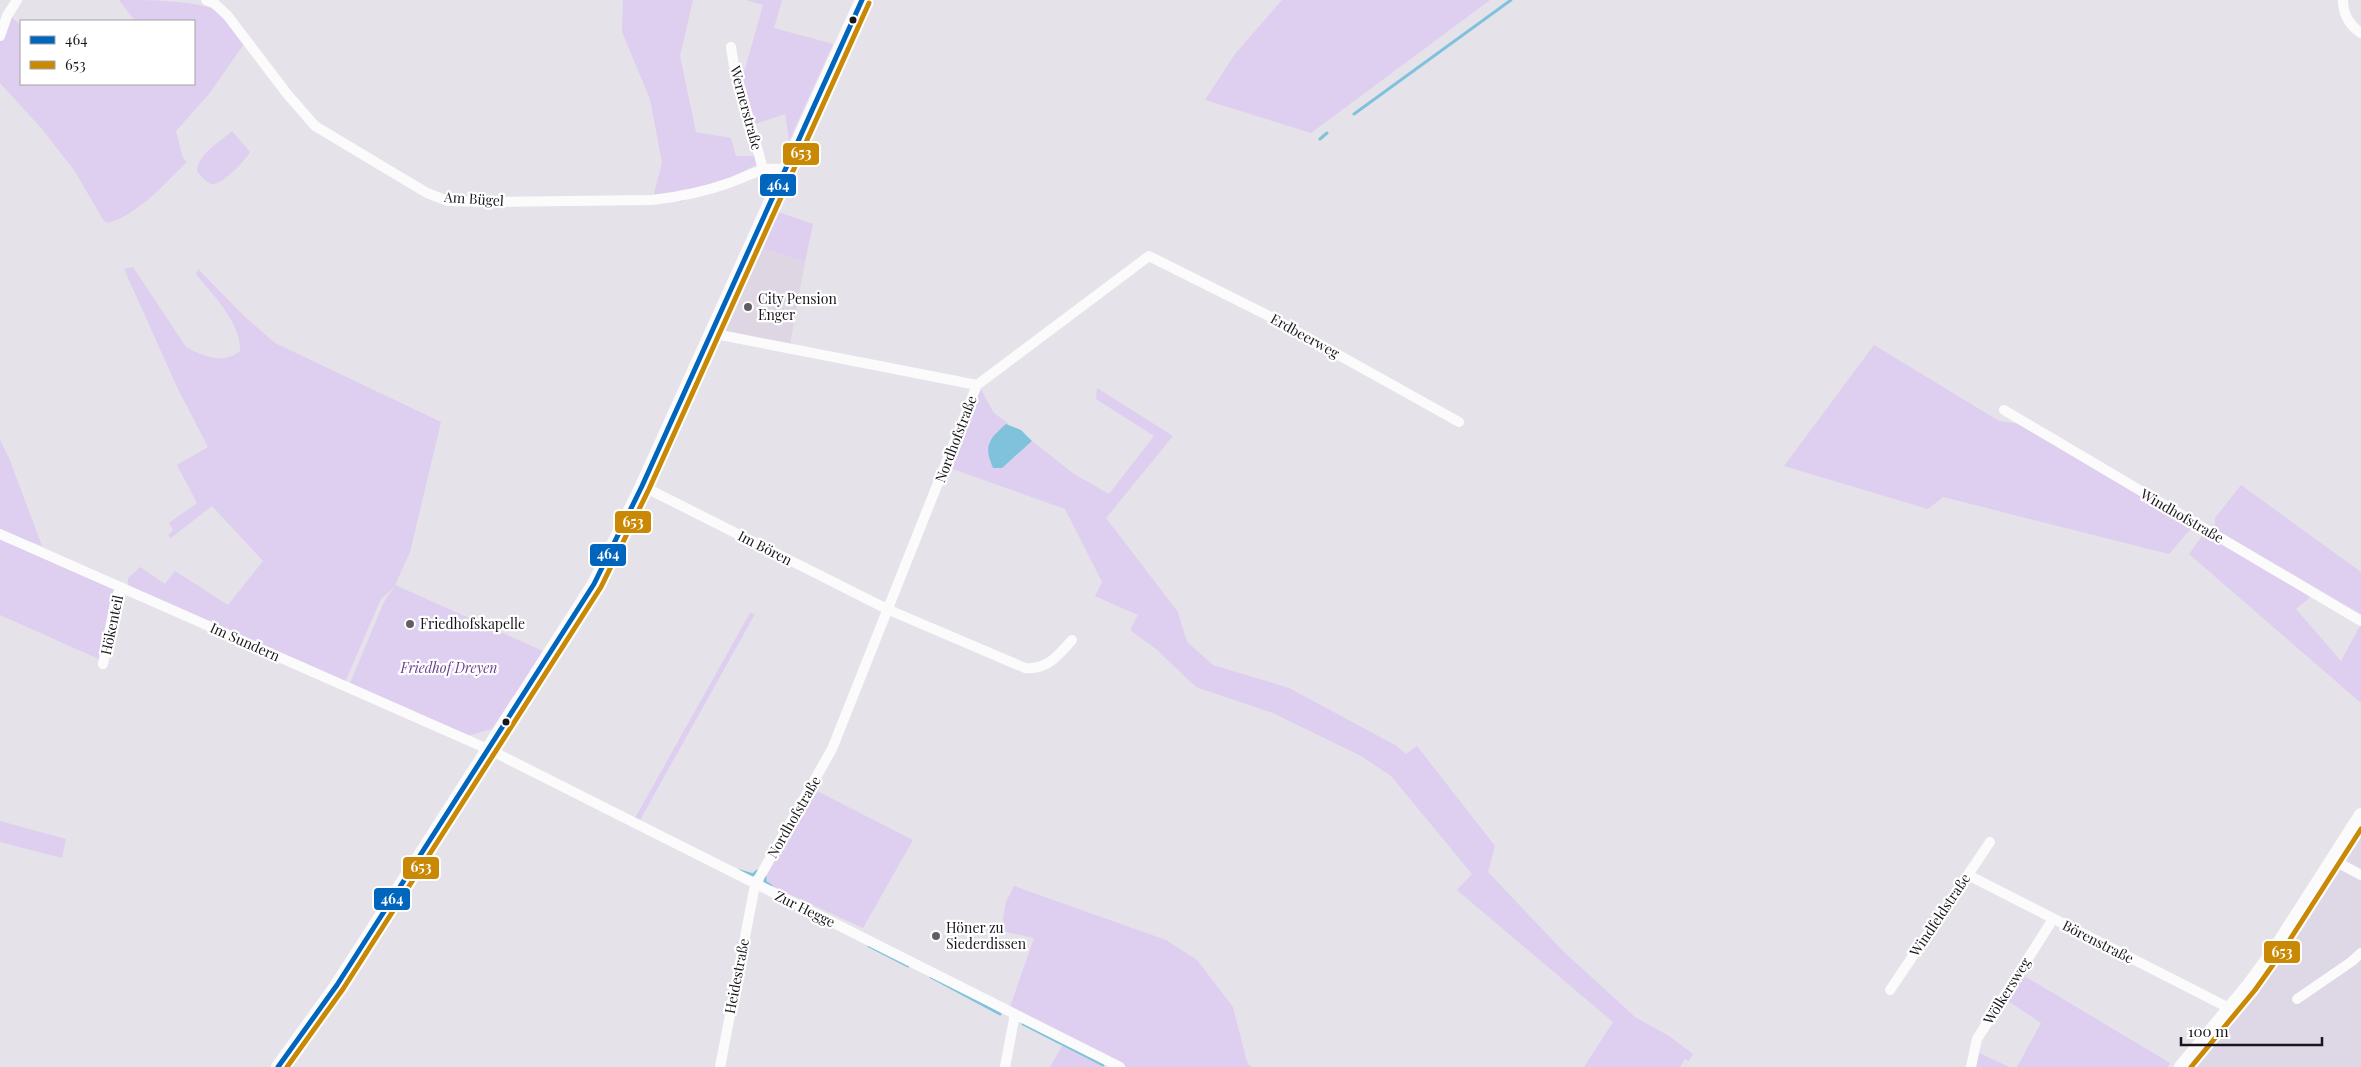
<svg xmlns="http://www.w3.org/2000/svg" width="2361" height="1067" font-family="'Playfair Display',serif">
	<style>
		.commercial { fill: #dfd6e4 }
		.built { fill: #ded7e6 }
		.green { fill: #deceef }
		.water { fill: #80c2db }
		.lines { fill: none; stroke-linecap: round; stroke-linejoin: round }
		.stream { stroke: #80c2db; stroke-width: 3 }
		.street { stroke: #fbfbfc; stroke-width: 10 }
		.secondary { stroke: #fbfbfc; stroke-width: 14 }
		.bus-1-casing { stroke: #fff; stroke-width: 9 }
		.bus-2-casing { stroke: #fff; stroke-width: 9 }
		.bus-1 { stroke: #0065bd; stroke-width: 5 }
		.bus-2 { stroke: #ca8905; stroke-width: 5 }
		.bus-dot { fill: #18161b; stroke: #fff; stroke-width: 2 }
		.poi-dot { fill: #605d63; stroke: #fff; stroke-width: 2 }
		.labels { text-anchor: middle; stroke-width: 4.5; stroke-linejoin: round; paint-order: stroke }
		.street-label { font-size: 14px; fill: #18161b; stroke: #fff }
		.poi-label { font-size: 14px; fill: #18161b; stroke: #fff; text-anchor: start }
		.park-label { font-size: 14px; font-style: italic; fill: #693f8e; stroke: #fff }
		.line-badge { stroke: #fff; stroke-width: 2 }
		.badge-label { font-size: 14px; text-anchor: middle; font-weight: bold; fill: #fff }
	</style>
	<rect width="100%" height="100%" fill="#e6e2ea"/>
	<path class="commercial" d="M763 248 805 262 790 345 719 332 740 283 746 284Z"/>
	<path class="built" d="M2361 827V1067H2194L2239 1012 2294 933Z"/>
	<path class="green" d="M119 0C145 0 197 0 218 11 228 20 236 34 244 44L209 94 176 131 183 158 187 162C163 185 140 213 108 223L104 221 74 170 42 129 0 83V40L12 17 21 26V84H89L96 86 99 84H194V21H135Z
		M623 0H693L680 56 696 132 731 138 736 156H755L756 165 681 202 677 201 657 204 654 193 662 163 650 99 622 32Z
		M746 0H782L774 28 833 44 789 141 785 114 752 125 738 74 745 69 763 5Z
		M1282 0H1490L1311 133 1205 100 1235 54Z
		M232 131 250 152C245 161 221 186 212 184 206 183 201 176 197 171 198 154 220 142 232 131Z
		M778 212 813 224 805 262 763 248Z
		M133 267 186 347C202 356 225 365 240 351 242 324 212 294 196 274L198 269 244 316 275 343 441 422 410 552 395 585 545 652 516 697 513 696 492 729 467 736 350 683 384 602 394 587 381 599 345 682 128 587V578L140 567 165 584 175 571 228 605 263 561 212 506 171 538 168 535 173 530 169 523 197 503 177 465 208 447 177 387 124 269Z
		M1874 345 1999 421 2021 424 2194 525 2169 554 1943 497 1928 509 1784 466Z
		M979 386 994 413 1009 424 998 431 988 443 1015 457 1032 441 1074 474 1109 494 1154 436 1096 399 1097 388 1173 436 1106 518 1178 612 1187 642 1213 665 1289 688 1395 745 1406 754 1417 746 1495 846 1488 872 1564 952 1635 1017 1669 1036 1693 1054 1689 1061 1685 1059 1680 1067H1584L1613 1022 1457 890 1472 874 1391 776 1361 756 1273 713 1196 687 1156 649 1130 630 1138 615 1095 596 1102 582 1065 509 950 468V463Z
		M0 440 9 458 42 546 0 530Z
		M2241 485 2361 572V614L2215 529V518Z
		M2205 532 2313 595 2296 609 2341 661 2361 624V703L2189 554Z
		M0 539 114 589 101 660 0 615Z
		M750 613 755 614 640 820 635 818Z
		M815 790 913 840 863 928 763 882Z
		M0 821 66 839 62 858 0 842Z
		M1014 886 1166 940 1197 960 1233 1007 1247 1062 1251 1067H1127L1010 1007 1034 938 1001 931 1006 902Z
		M2021 974 2170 1063 2168 1067H2017L2041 1023 2005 999Z
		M1062 1046 1104 1067H1050Z
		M1977 1052 2009 1067H1974Z"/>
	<path class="water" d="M1006 424 1021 430 1032 441 1002 468H993C983 445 989 439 1006 424Z"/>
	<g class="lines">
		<path class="stream" d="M1354 114 1511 0
			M1320 139 1327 133
			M740 871 753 875 757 871
			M765 877V882L771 886
			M869 946 908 966
			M931 977 1000 1014
			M1023 1024 1103 1065"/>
		<path class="street" d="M206 0 214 3 227 15 288 95 315 126 427 193 448 201 493 202 652 200C678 197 704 192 729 183 749 176 763 165 785 170
			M2343 0C2343 15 2349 25 2361 33
			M0 36 7 16 17 0
			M731 47 734 66 763 169
			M710 333 977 385
			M2004 410 2361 621
			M642 486 889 610 1025 668C1048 670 1058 655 1072 640
			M0 534 490 750 1120 1067
			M103 664 116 598 121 587
			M2333 860 2361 875
			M1968 875 2229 1008
			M1890 990 1990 842
			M2297 999 2351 962 2361 953
			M720 1067 755 885 832 749 977 385 1149 256 1265 314 1459 422
			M1005 1067 1015 1014
			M1971 1067 1977 1039 2053 919"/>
		<path class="secondary" d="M278 1067 337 985 594 584 642 486 862 0
			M2181 1067 2249 985 2274 951 2361 815"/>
		<g class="bus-1-casing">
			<path id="bus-1" d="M278 1067 337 985 594 584 642 486 862 0"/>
		</g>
		<g class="bus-2-casing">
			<path id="bus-2" d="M287 1067 343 989 601 587 649 489 869 3
				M2191 1067 2255 990 2280 955 2361 829"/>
		</g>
		<use href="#bus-1" class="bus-1"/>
		<use href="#bus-2" class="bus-2"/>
	</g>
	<g class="bus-dot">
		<circle cx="853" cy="20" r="4.5"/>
		<circle cx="506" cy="722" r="4.5"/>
	</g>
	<g class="poi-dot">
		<circle cx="748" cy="307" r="5"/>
		<circle cx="410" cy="624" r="5"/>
		<circle cx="936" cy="936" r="5"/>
	</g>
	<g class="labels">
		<g class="street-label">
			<text transform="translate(746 108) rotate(75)" y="5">Wernerstraße</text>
			<text transform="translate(474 199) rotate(4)" y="5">Am Bügel</text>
			<text transform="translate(1305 336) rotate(29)" y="5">Erdbeerweg</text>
			<text transform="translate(956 439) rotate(-69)" y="5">Nordhofstraße</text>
			<text transform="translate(2182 516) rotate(30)" y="5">Windhofstraße</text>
			<text transform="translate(765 548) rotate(27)" y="5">Im Bören</text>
			<text transform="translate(112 625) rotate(-78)" y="5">Hökenteil</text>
			<text transform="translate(245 642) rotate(24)" y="5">Im Sundern</text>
			<text transform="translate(794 817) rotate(-60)" y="5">Nordhofstraße</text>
			<text transform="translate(805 909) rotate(26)" y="5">Zur Hegge</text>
			<text transform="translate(1940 915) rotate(-56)" y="5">Windfeldstraße</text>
			<text transform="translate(2098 942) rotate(27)" y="5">Börenstraße</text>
			<text transform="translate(737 976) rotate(-79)" y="5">Heidestraße</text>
			<text transform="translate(2007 991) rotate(-58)" y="5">Wölkersweg</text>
		</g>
		<g class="poi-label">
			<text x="758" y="304">City Pension<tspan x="758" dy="16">Enger</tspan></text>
			<text x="420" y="629">Friedhofskapelle</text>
			<text x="946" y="933">Höner zu<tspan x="946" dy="16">Siederdissen</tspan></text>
		</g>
		<g class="park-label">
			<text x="449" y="673">Friedhof Dreyen</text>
		</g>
	</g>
	<g class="line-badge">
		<rect x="782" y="142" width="38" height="24" rx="5" fill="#ca8905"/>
		<rect x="759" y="173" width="38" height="24" rx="5" fill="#0065bd"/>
		<rect x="614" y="510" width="38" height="24" rx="5" fill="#ca8905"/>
		<rect x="589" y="543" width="38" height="24" rx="5" fill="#0065bd"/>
		<rect x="402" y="856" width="38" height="24" rx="5" fill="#ca8905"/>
		<rect x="373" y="887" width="38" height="24" rx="5" fill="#0065bd"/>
		<rect x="2263" y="940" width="38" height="24" rx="5" fill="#ca8905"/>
	</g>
	<g class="badge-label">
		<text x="801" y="158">653</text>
		<text x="778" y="190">464</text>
		<text x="633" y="527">653</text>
		<text x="608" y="559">464</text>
		<text x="421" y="872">653</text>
		<text x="392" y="904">464</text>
		<text x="2282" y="957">653</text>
	</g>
	<rect x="20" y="20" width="175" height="65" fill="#ffffff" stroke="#a3a2a4"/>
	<rect x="30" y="36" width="25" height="8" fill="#0065bd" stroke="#a3a2a4"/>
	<text x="65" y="45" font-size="15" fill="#18161b">464</text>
	<rect x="30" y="61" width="25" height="8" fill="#ca8905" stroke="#a3a2a4"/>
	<text x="65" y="70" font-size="15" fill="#18161b">653</text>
	<path d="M2181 1037v8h141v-8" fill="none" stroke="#18161b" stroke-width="2.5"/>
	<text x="2188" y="1037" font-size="15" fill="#18161b" stroke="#ffffff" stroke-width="4" paint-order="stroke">100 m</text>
</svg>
